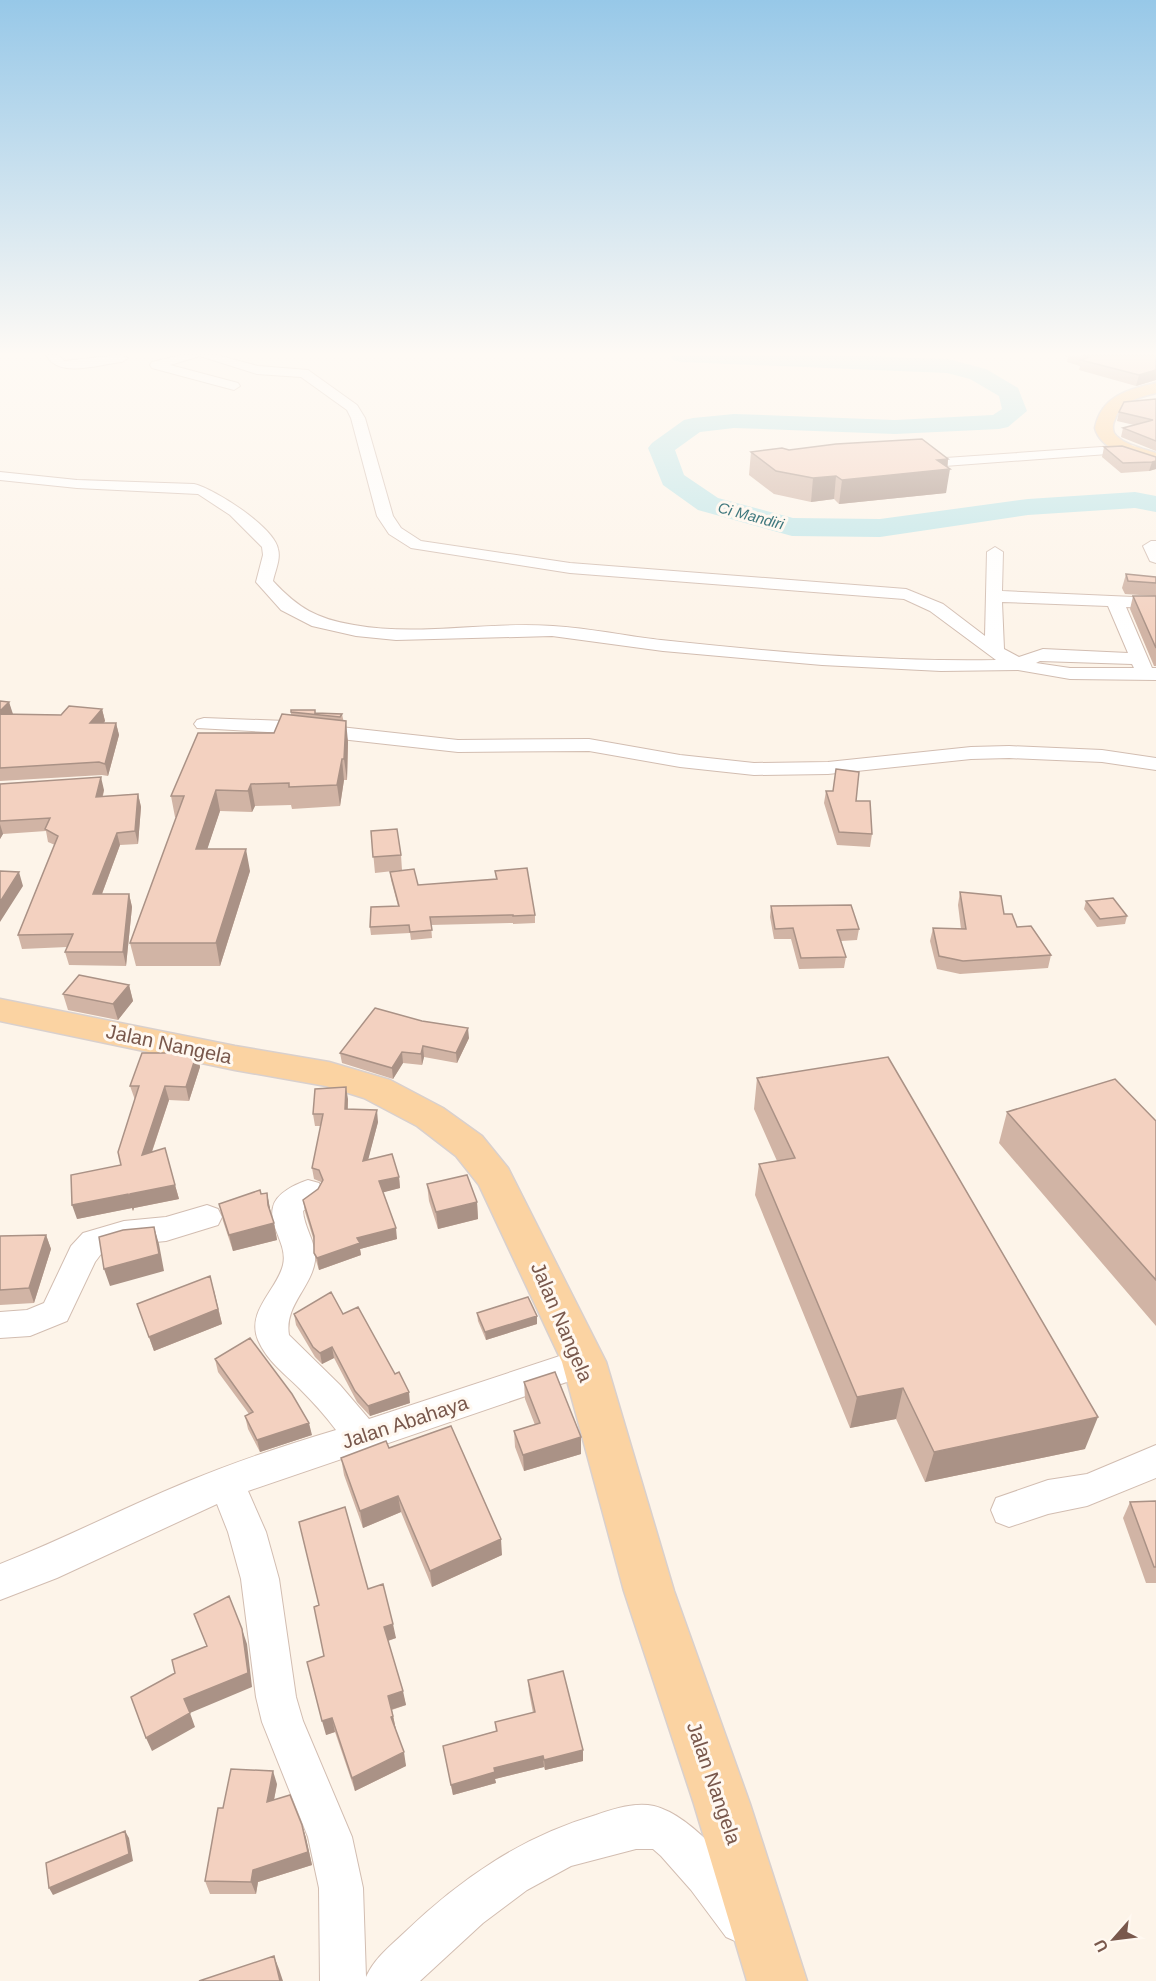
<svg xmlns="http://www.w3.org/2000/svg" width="1156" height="1981" font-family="Arial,sans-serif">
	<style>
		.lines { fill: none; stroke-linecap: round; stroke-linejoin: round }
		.river { fill: #bde5e8; fill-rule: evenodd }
		.minor-casing { stroke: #d2bdb1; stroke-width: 2 }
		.major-casing { stroke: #d9d0cd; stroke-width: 3 }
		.minor { fill: #fff; fill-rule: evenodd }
		.major { fill: #fbd3a2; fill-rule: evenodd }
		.wall { fill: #d1b4a5 }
		.shaded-wall { fill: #aa9286 }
		.building { fill: #f3d1c0; stroke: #aa9286; stroke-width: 1.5 }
		.labels { text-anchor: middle; stroke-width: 6; stroke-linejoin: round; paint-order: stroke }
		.far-water-label { font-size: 15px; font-style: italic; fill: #3f787e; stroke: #fff8f0 }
		.near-street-label { font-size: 20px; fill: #79584c; stroke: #fff8f0 }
	</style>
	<rect width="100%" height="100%" fill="#fdf4e9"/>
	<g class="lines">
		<path class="river" d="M670 355H832L948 359 986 369 1018 388 1027 411 1008 427 999 429 895 434 734 428 700 432 675 450 684 475 718 498 793 518 880 519 1028 499 1135 492 1156 496V512L1135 508 1028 515 880 537 792 536 698 510 663 485 648 448 652 443 684 420 693 418 734 414 895 420 993 415 1002 409 999 396 970 379 947 373 681 362 673 360Z"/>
		<g class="minor-casing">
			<path id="minor" d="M46 355H58L64 361 120 355 128 358 122 362C99 364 59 379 46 355Z
				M182 355H217L258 366 308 370 357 405 365 418 393 516 401 528 421 541 570 563 906 589 943 604 985 636 987 552 995 547 1003 552 1002 591 1156 598V608L1126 607 1152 668H1156V680L1070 679 1018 670 941 671 822 665 663 651 552 636 396 640 356 636 312 626 281 610 256 582 263 555 262 547 230 515 198 494 77 488 0 480V472L77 480 194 484C215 489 274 527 278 549 281 559 275 571 273 581 298 608 317 619 354 625 420 637 487 621 553 626 589 628 625 636 661 640 772 652 885 662 996 660L930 611 904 599 570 573 411 548 389 534 377 516 351 418 347 410 301 377 257 374 200 356 170 365 238 383 240 386 234 390 152 368 150 365 152 362ZM1002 602 1108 606 1128 653 1043 649 1019 657 1004 649ZM1040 661 1132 664 1134 668H1070L1036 663Z
				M1130 445 1135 446 1137 449 1135 452 931 467 924 463 931 459Z
				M1151 541H1156V563L1150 561 1143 546Z
				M204 718 286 721 458 740 589 739 680 755 754 763 828 762 971 747 1009 746 1102 750 1156 758V770L1102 762 1009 758 971 759 828 774 754 775 680 767 589 751 458 752 286 733 197 728 194 724 197 720Z
				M308 1180 319 1183 323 1191 319 1199 303 1211C304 1228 317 1243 315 1261 311 1288 284 1306 289 1335L340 1385 369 1419 584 1348 596 1352 601 1362 596 1372 248 1491 266 1532 279 1579 296 1697 303 1721 352 1837 363 1888 366 1977C374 1959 389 1947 404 1933 460 1879 521 1837 596 1815 614 1809 634 1802 654 1806 695 1816 749 1883 765 1921L758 1937 742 1944 726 1937 691 1890 661 1856 653 1849H636L571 1866 527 1890 483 1923 420 1981H320L319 1888 308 1837 262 1722 256 1697 241 1579 228 1532 217 1504 57 1578 0 1600V1564C64 1539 125 1507 189 1481 237 1461 286 1445 336 1430 325 1415 312 1401 299 1388 284 1373 267 1361 258 1340 246 1311 277 1290 283 1265 288 1244 268 1226 273 1207 276 1193 296 1184 308 1180Z
				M207 1205 218 1209 222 1217 218 1225 166 1241 124 1245 104 1250 95 1262 67 1321 30 1336 0 1338V1312L27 1310 44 1303 71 1246 83 1233 124 1221 166 1217Z
				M1156 1445V1478L1087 1506 1048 1514 1009 1527 996 1522 991 1510 996 1498 1048 1480 1087 1474Z"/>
		</g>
		<g class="major-casing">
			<path id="major" d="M1156 383V393C1140 397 1121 401 1115 419 1113 423 1112 428 1114 433 1121 444 1144 449 1156 453V465C1135 459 1101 451 1095 428 1101 396 1129 389 1156 383Z
				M0 999 235 1046 329 1062 390 1080 443 1108 482 1136 508 1168 606 1362 674 1591 750 1804 807 1981H747L694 1804 624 1591 562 1362 479 1185 456 1156 417 1126 364 1098 326 1086 235 1070 0 1021Z"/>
		</g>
		<use href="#minor" class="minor"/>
		<use href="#major" class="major"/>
	</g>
	<path class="wall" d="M1063 355H1156V380L1136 386 1079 370 1080 366 1067 362 1068 357Z
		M1156 399V451L1121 437 1123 428 1134 425 1117 421 1119 412Z
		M1104 447 1156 457V469L1149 471 1121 473 1102 457Z
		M789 450 948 459 946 493 839 504 834 499 811 502 774 494 749 475 751 452Z
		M1126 574 1156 577V666H1154L1130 609 1133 596H1154L1125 594 1122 588Z
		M0 701 9 702 12 714 61 715 102 709 105 721 104 723H116L119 735 108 776 102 775 0 781Z
		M291 712 342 714 348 742 347 780H344L340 806 292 809 291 805 255 806 252 812 220 811 207 849 250 871 220 966H136L130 943 177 818 175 817 171 796 274 733 291 715Z
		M0 784 104 790 103 796 138 794 141 807 138 844 120 845 102 894H129L132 907 126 966 69 965 65 952 67 947 22 949 18 935 55 845 48 842 46 831 3 834 0 839Z
		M826 791 856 801 872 834 870 847 837 845 824 803Z
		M371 831 401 855 402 870 375 873Z
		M495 871 535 915V923L513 924V923L431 925 432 938 411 940 410 933 371 935 370 927 398 906 391 880 390 872 418 885 496 879Z
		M960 892 1004 914 1017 927 1051 955 1048 968 960 974 937 969 930 941 933 928 961 929 958 905Z
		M1086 901 1127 916 1125 924 1097 927 1084 909Z
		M771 906 859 929 857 940 841 941 846 957 844 968 799 969 791 939H774L770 917Z
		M129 985 133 1001 118 1020 68 1010 63 994Z
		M469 1038 457 1063 424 1057 422 1065 403 1063 393 1079 342 1063 340 1053Z
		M197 1053 200 1067 189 1101 169 1100 152 1152 175 1185 179 1199 134 1208 133 1211 132 1208 77 1219 121 1165 135 1100 130 1086Z
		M757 1078 1085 1449 925 1482 896 1419 850 1428 755 1195 759 1164 777 1161 754 1109Z
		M348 1099V1109L378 1122 368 1159 399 1177 400 1188 383 1192 397 1239 360 1249 361 1255 319 1270 317 1264 314 1253V1241L305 1212 303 1200 318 1189 322 1183 321 1182 314 1179 312 1168 321 1126H315L313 1114Z
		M1007 1112 1156 1121V1326L999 1143Z
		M427 1184 477 1202 478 1219 438 1229 429 1201Z
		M267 1193 271 1214 274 1223 277 1240 233 1251 223 1221 219 1204Z
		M46 1235 51 1249 34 1303 0 1305V1236Z
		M214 1290 222 1324 154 1351 137 1304Z
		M477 1313 537 1316V1324L486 1340 478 1321Z
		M294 1314H343L410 1403 370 1416 357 1402 334 1358 322 1364 315 1357 296 1325Z
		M215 1359 312 1435 260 1452 248 1429 245 1416 249 1414 218 1372Z
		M524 1382 581 1454 524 1471 515 1447 514 1431 535 1425 525 1399Z
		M389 1448 502 1555 432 1587 401 1512 363 1528 344 1475 341 1458Z
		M1156 1501V1583H1146L1123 1518 1130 1502Z
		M368 1589 396 1638 388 1641 406 1705 392 1710 396 1730 406 1766 355 1791 335 1732 326 1735 324 1656Z
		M528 1680 583 1750V1761L545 1770 544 1767 495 1779 496 1783 453 1795 443 1746 496 1731 495 1722 533 1713 529 1692Z
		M277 1784 274 1800 302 1825 306 1838 312 1865 258 1882 256 1894H210L205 1881 223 1808Z"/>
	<path class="shaded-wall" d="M1156 370V380L1136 386 1139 375Z
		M948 459 947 470 950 469 946 493 839 504 842 480 937 460Z
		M1156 461V469L1149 471 1152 462Z
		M836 476 834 499 811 502 813 478Z
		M9 702 13 714 0 722V711Z
		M102 709 105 721 93 735 90 723Z
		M346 721 348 742 347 780 344 759Z
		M116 723 119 735 108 776 105 764Z
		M342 759 344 780 340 806 337 785Z
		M101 777 104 790 99 809 96 797Z
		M251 784 255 806 252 812 248 791Z
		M216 790 220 811 200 871 196 849Z
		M138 794 141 807 138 844 135 831Z
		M0 824 3 834 0 839Z
		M117 833 120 845 97 907 93 894Z
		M246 849 250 871 220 966 216 943Z
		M19 872 23 886 0 922V902Z
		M129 894 132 907 126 966 123 952Z
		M129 985 133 1001 118 1020 113 1004Z
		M468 1028 469 1038 457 1063 456 1053Z
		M423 1046 424 1057 422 1065 421 1054Z
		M402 1052 403 1063 393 1079 392 1068Z
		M197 1053 200 1067 189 1101 186 1087Z
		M165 1086 169 1100 146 1169 142 1155Z
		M346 1087 348 1099 347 1120 345 1109Z
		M377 1110 378 1122 365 1172 363 1161Z
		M399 1177 400 1188 381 1193 379 1181Z
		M175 1185 179 1199 134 1208 133 1211 132 1208 77 1219 72 1205Z
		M267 1193 270 1209 271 1222 268 1205Z
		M477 1202 478 1219 438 1229 436 1212Z
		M274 1223 277 1240 233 1251 229 1235Z
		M154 1227 159 1244 164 1271 110 1286 104 1269Z
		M396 1228 397 1239 360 1249 361 1255 319 1270 317 1258 357 1238Z
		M46 1235 51 1249 34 1303 29 1288Z
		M210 1276 222 1324 154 1351 149 1337Z
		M537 1316V1324L486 1340 485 1332Z
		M332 1347 334 1358 322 1364 320 1353Z
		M903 1388 896 1419 850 1428 857 1397Z
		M409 1392 410 1403 370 1416 368 1406Z
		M1098 1417 1085 1449 925 1482 934 1452Z
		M309 1423 312 1435 260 1452 257 1440Z
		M581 1437V1454L524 1471 523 1455Z
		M398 1496 401 1512 363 1528 360 1511Z
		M501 1539 502 1555 432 1587 430 1571Z
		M393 1624 396 1638 387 1641 384 1627Z
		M242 1629 247 1644 252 1687 190 1713 184 1699Z
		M403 1691 406 1705 390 1710 388 1696Z
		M190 1713 195 1727 152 1751 146 1738Z
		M393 1716 396 1730 391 1717Z
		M332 1718 335 1732 326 1735 322 1721Z
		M583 1750V1761L545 1770 544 1760Z
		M404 1752 406 1766 355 1791 352 1778Z
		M543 1756 544 1767 495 1779 496 1783 453 1795 451 1785 494 1768Z
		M273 1771 277 1784 271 1815 267 1802Z
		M302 1825 306 1838 312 1865 258 1882 256 1894 251 1882 253 1870Z
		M125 1831 129 1838 133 1861 53 1895 49 1888Z
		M274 1956 279 1969 283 1981H280Z"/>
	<path class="building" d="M1081 355H1156V370L1139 375 1081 360 1089 357Z
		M1156 399V441L1123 428 1153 420 1119 412 1124 402Z
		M922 439 948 459 937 460 950 469 842 480 836 476 813 478 776 471 751 452 782 448 789 450 836 444Z
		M1122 446 1156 457V461L1152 462 1123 463 1104 447Z
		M1126 574 1156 577V583L1128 581Z
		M1133 596H1156V648Z
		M0 701 9 702 0 711Z
		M69 706 102 709 90 723H116L105 764 99 762 0 768V714L61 715Z
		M291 710H315V713L342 714 340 717 291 712Z
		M282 714 346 721 344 759H342L337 785 289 787V783L251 784 248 791 216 790 196 849H246L216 943H130L184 796H171L198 733H274Z
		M836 769 859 772 856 801H870L872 834 839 832 826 791H833Z
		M101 777 96 797 138 794 135 831 117 833 93 894H129L123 952H65L73 934 18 935 58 836 45 829 50 818 0 821V784Z
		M397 829 401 855 373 857 371 831Z
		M527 868 535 915 513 916V915L430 917 432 930 410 932 409 925 370 927 371 907 399 906 390 872 414 869 418 885 497 879 495 871Z
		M0 871 19 872 0 902Z
		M960 892 1001 896 1004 914H1012L1017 927 1031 926 1051 955 963 961 939 956 933 928 966 929Z
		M1113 898 1127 916 1100 919 1086 901Z
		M851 905 859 929 837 930 846 957 801 958 793 928 775 929 771 906Z
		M79 975 129 985 113 1004 63 994Z
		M375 1008 422 1021 468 1028 456 1053 423 1046 421 1054 402 1052 392 1068 340 1053Z
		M142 1053H197L186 1087 165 1086 142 1155 165 1148 175 1185 130 1194 129 1197 128 1194 72 1205 71 1175 121 1165 118 1152 139 1086H130Z
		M888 1057 1098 1417 934 1452 903 1388 857 1397 759 1164 795 1158 757 1078Z
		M1115 1079 1156 1121V1280L1007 1112Z
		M346 1087 345 1109 377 1110 363 1161 392 1154 399 1177 379 1181 396 1228 357 1238 360 1243 317 1258 314 1253V1236L303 1200 318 1189 323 1180 319 1170 312 1168 323 1114H313L315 1089Z
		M467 1175 477 1202 436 1212 427 1184Z
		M260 1190 261 1194 267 1193 268 1205 274 1223 229 1235 219 1204Z
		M154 1227 159 1254 104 1269 99 1237 123 1230Z
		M46 1235 29 1288 0 1290V1236Z
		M210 1276 218 1309 149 1337 137 1304Z
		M331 1292 343 1314 358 1307 395 1374 399 1372 409 1392 368 1406 355 1391 332 1347 320 1353 313 1347 294 1314Z
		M528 1297 537 1316 485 1332 477 1313Z
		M250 1338 292 1394 309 1423 257 1440 245 1416 253 1412 215 1359Z
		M555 1372 581 1437 523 1455 514 1431 540 1423 524 1382Z
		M451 1426 501 1539 430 1571 398 1496 360 1511 341 1458 386 1441 389 1448Z
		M1156 1501V1567H1154L1130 1502Z
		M345 1507 368 1589 383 1584 393 1624 384 1627 403 1691 388 1696 393 1716 391 1717 404 1752 352 1778 332 1718 322 1721 307 1662 324 1656 314 1607 319 1605 299 1522Z
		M229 1596 242 1629 248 1673 184 1699 190 1713 146 1738 131 1697 175 1673 172 1660 207 1646 194 1614Z
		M563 1671 583 1750 544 1760 543 1756 494 1768 495 1772 451 1785 443 1746 497 1731 495 1722 535 1712 528 1680Z
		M231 1769 273 1771 267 1802 290 1795 302 1825 308 1852 253 1870 251 1882 205 1881 218 1808H223Z
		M125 1831 129 1854 49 1888 46 1863Z
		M274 1956 280 1981H199Z"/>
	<linearGradient id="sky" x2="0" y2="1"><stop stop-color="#97c8e8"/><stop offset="0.56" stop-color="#fefaf5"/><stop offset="1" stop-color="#fefaf5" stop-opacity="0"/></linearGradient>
	<rect width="1156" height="632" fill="url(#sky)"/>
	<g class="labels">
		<g class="far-water-label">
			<text transform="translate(751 516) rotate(15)" y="5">Ci Mandiri</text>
		</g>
		<g class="near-street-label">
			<text transform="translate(169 1044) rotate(12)" y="7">Jalan Nangela</text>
			<text transform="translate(562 1322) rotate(67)" y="7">Jalan Nangela</text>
			<text transform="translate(405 1422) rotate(-18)" y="7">Jalan Abahaya</text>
			<text transform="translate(714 1783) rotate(71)" y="7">Jalan Nangela</text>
		</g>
	</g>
	<g transform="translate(1114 1939) rotate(242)" stroke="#fff8f0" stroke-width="4.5" paint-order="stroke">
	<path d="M0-4.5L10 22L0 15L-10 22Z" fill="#79584c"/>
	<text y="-9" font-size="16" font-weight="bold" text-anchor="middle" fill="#79584c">U</text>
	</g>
</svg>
